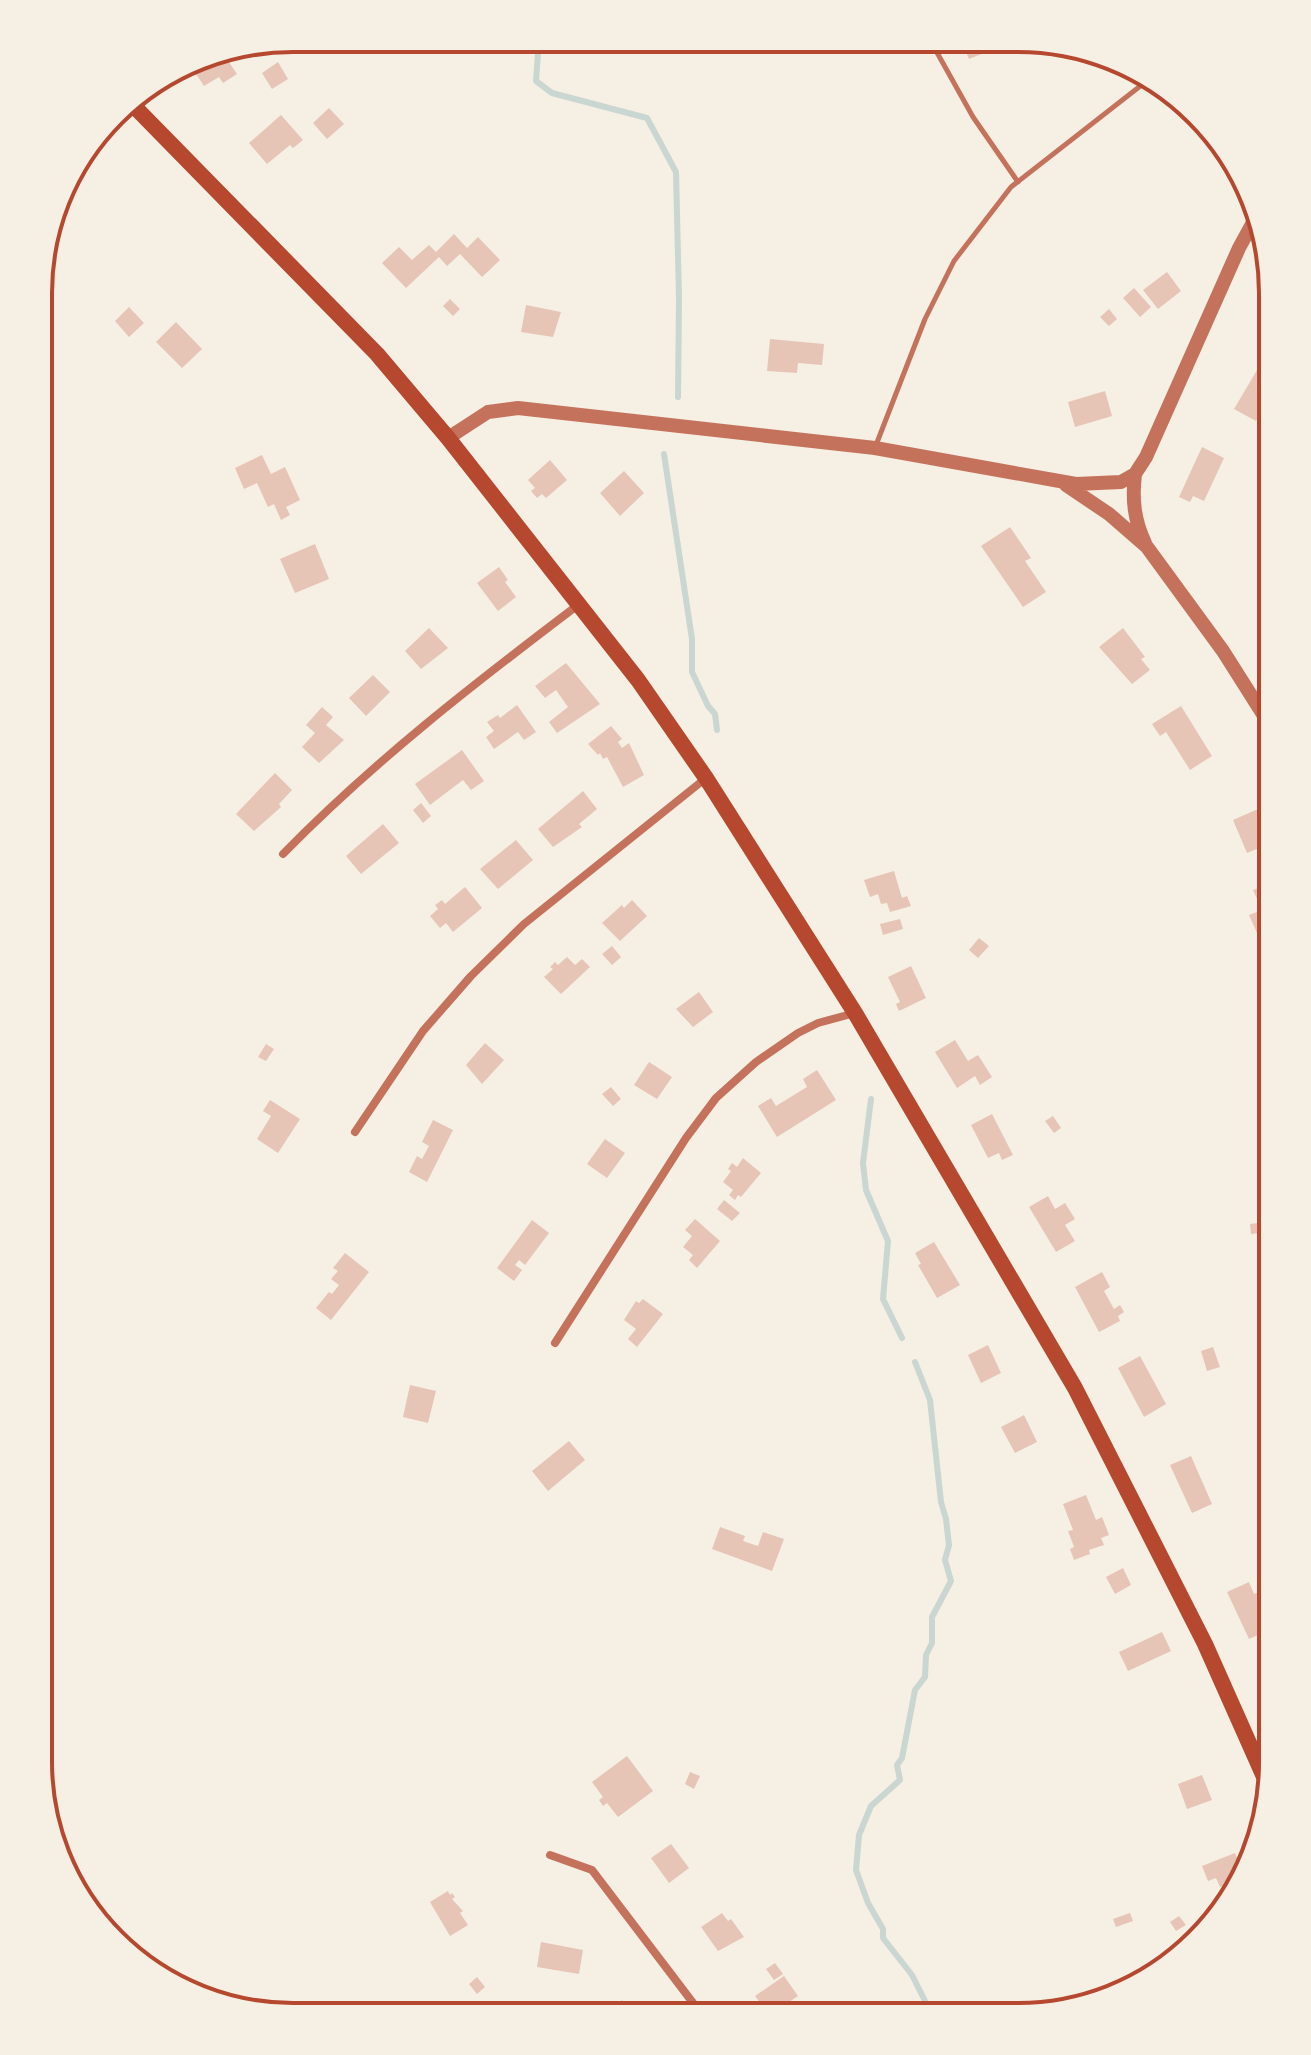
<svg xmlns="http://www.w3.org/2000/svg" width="1311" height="2055" font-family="'PT Serif',serif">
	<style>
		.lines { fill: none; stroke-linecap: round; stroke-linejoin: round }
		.stream { stroke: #c9d6d2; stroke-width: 6 }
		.building { fill: #e6c5b7 }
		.service { stroke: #c5725c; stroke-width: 5 }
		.minor { stroke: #c5725c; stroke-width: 8 }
		.tertiary { stroke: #c5725c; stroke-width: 14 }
		.secondary { stroke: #b5482f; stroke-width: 16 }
		.rim { fill: none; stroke: #b5482f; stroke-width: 4 }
	</style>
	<rect width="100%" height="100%" fill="#f6efe4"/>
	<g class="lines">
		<path class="stream" d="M539 39 536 81 552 93 647 118 676 172 679 298 678 397
			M664 454 692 639V672L708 706 715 714 717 730
			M871 1099 863 1163 866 1190 888 1241 883 1299 902 1338
			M915 1362 930 1400 941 1502 946 1519 949 1545 945 1560 951 1581 932 1617V1643L926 1655 925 1677 915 1690 902 1758 897 1765 900 1780 871 1806 859 1835 856 1870 868 1903 883 1929V1938L912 1975 933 2017"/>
	</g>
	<path class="building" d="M961 40H1017L969 59Z
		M219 53 224 61 227 59 237 74 223 83 219 77 204 86 193 69Z
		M278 62 288 79 272 89 262 73Z
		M329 108 344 124 327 139 313 123Z
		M281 115 303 140 293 148 290 145 267 164 249 143Z
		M97 138 103 144 92 156 86 152Z
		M454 234 467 248 478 237 500 260 482 277 460 254 447 266 439 257 406 288 382 263 399 247 412 260 429 245 436 252Z
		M1167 272 1181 291 1158 309 1143 290Z
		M1134 288 1151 307 1140 317 1123 298Z
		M450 299 460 309 453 316 443 306Z
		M526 305 561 312 553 337 521 332Z
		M129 307 144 323 129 337 115 321Z
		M1109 309 1117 319 1109 326 1100 317Z
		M176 322 202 349 182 368 156 342Z
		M770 339 824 344 822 365 798 363 797 373 767 371Z
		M1273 343V393L1256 421 1234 409Z
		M1105 391 1112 416 1075 427 1068 402Z
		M1202 447 1224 458 1204 501 1193 496 1190 502 1179 497Z
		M262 455 271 474 285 467 300 500 286 507 290 515 281 520 274 504 268 507 257 483 244 489 235 468Z
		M550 460 567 480 546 498 542 494 537 498 531 491 535 488 528 480Z
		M624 471 644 493 620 516 600 493Z
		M1010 527 1031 558 1025 561 1046 592 1023 607 981 546Z
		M315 544 329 579 295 593 280 559Z
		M499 567 508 580 505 582 516 597 498 611 477 583Z
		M429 628 448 648 421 669 405 651Z
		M1123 628 1145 657 1141 659 1150 670 1132 684 1099 647Z
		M566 663 600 704 557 733 549 722 568 707 556 690 545 698 535 686Z
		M373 675 390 692 366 716 349 698Z
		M517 705 536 732 524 740 518 732 494 749 486 737 494 731 487 722 498 715 500 718Z
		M1181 706 1212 756 1190 770 1166 732 1160 736 1152 724Z
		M322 707 333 717 326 725 344 740 319 763 302 747 315 733 306 725Z
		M611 726 622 739 618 742 622 748 629 743 644 775 623 787 607 757 603 759 600 753 598 755 588 744Z
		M462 750 484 781 471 790 463 780 430 805 415 784Z
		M275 773 292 790 279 804 281 807 254 831 236 814Z
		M583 791 597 809 579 824 582 827 553 847 538 829Z
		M421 803 431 816 423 823 413 810Z
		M1258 809 1263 819 1266 818 1268 823 1265 824 1269 835 1261 838 1264 846 1247 853 1233 820Z
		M383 824 399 843 361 874 346 856Z
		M516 840 533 860 498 889 480 869Z
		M894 871 902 898 907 896 911 906 890 912 887 903 881 904 878 894 870 897 864 880Z
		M1273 882V926L1257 933 1249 915 1262 910 1253 890Z
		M465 887 482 908 453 932 446 923 440 928 430 916 438 909 435 905 442 900 445 904Z
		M632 900 647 916 620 941 602 923 622 905 624 908Z
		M900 919 903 929 883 935 880 924Z
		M979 938 989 946 978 958 969 950Z
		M612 946 621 957 612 965 602 954Z
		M567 957 575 965 582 959 590 967 561 994 544 977 553 969 550 967 555 962 558 965Z
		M911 966 926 998 899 1011 896 1004 900 1002 888 977Z
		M699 992 713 1012 693 1027 676 1009Z
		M955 1040 968 1061 978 1055 992 1077 980 1085 975 1076 957 1088 935 1052Z
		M485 1043 504 1060 482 1084 466 1065Z
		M266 1044 274 1049 266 1061 258 1057Z
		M649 1062 672 1077 657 1099 634 1085Z
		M817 1070 836 1100 777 1137 758 1106 771 1098 776 1106 807 1087 803 1079Z
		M611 1087 621 1099 613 1106 602 1094Z
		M270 1100 300 1119 278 1153 257 1139 271 1116 263 1111Z
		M992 1114 1013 1155 1002 1160 999 1153 988 1158 971 1125Z
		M1053 1116 1061 1128 1054 1133 1045 1121Z
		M433 1120 453 1130 427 1182 409 1172 417 1156 422 1159 429 1146 422 1142Z
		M605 1139 625 1153 607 1178 587 1164Z
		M743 1158 761 1173 741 1197 738 1195 735 1200 729 1195 733 1190 723 1182 731 1171 728 1169 732 1163 737 1167Z
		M1048 1196 1055 1209 1065 1203 1075 1219 1065 1225 1075 1241 1056 1252 1029 1207Z
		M724 1200 740 1213 732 1221 717 1209Z
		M695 1219 720 1241 697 1268 689 1260 693 1255 683 1247 692 1236 685 1230Z
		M532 1220 549 1233 525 1265 519 1260 515 1265 522 1270 514 1281 497 1268Z
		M1266 1222 1267 1232 1251 1234 1250 1224Z
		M934 1242 960 1285 937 1298 918 1265 921 1264 915 1253Z
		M345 1253 369 1272 331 1320 316 1308 329 1292 332 1294 339 1285 331 1279 338 1271 333 1268Z
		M1102 1272 1110 1287 1104 1291 1114 1309 1120 1305 1124 1312 1118 1316 1120 1321 1099 1332 1075 1287Z
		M643 1299 663 1314 637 1347 628 1339 636 1329 624 1320 636 1301 639 1303Z
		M988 1345 1001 1373 981 1383 968 1355Z
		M1213 1347 1220 1367 1207 1371 1201 1351Z
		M1140 1356 1166 1404 1144 1417 1118 1368Z
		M410 1385 436 1391 428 1423 403 1417Z
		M1024 1415 1037 1442 1015 1453 1001 1427Z
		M569 1441 585 1460 548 1491 532 1471Z
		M1191 1456 1212 1504 1192 1513 1170 1465Z
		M1086 1495 1096 1520 1102 1517 1109 1535 1101 1538 1104 1545 1089 1550 1090 1554 1074 1560 1070 1549 1074 1547 1068 1531 1073 1530 1063 1504Z
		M720 1527 745 1536 743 1541 758 1546 763 1532 784 1539 772 1571 712 1549Z
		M1123 1568 1131 1585 1115 1594 1106 1577Z
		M1249 1582 1254 1594 1261 1591 1265 1600 1271 1597 1272 1600V1606L1262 1611 1271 1629 1249 1639 1227 1592Z
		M1162 1632 1171 1651 1128 1671 1119 1652Z
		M627 1756 653 1791 618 1817 607 1803 603 1806 599 1800 603 1797 592 1782Z
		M690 1772 700 1776 694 1789 685 1784Z
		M1202 1775 1212 1800 1187 1809 1178 1784Z
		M671 1844 689 1868 669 1883 651 1858Z
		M1235 1853 1241 1870 1238 1880 1220 1887 1216 1878 1208 1881 1202 1866Z
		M448 1891 450 1895 452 1893 455 1897 452 1899 463 1911 460 1913 468 1925 450 1936 430 1902Z
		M722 1913 728 1921 731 1919 744 1937 718 1951 701 1927Z
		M1130 1913 1133 1921 1116 1927 1113 1919Z
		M1179 1916 1186 1925 1176 1931 1170 1922Z
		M541 1942 583 1950 579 1974 537 1967Z
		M775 1963 783 1974 774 1980 766 1969Z
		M784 1976 798 1996 789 2002 799 2016H770L755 1996Z
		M477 1977 485 1987 477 1994 469 1984Z
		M622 2000 633 2016H601Z"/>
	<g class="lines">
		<path class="service" d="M930 40 973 117 1018 182
			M876 445 925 319 954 261 1011 187 1148 80"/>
		<path class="minor" d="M283 854C374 761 475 683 578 605
			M355 1132 423 1031 471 976 524 924 706 778
			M555 1343 686 1138 716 1098 756 1062 798 1033 818 1023 855 1013
			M550 1855 592 1870 703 2016"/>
		<path class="tertiary" d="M448 438 488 412 518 408 875 448 1076 484 1121 482 1135 474 1146 457 1239 248 1257 215
			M1135 474C1132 499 1134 520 1145 543
			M1066 485 1109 514 1147 547 1223 651 1273 730"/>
		<path class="secondary" d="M128 100 377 354 448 438 638 680 706 778 855 1013 1075 1388 1205 1644 1269 1788"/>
	</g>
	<path d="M0 0H1311V2055H0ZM293 52H1018A241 241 0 0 1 1259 293V1762A241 241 0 0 1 1018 2003H293A241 241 0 0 1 52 1762V293A241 241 0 0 1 293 52Z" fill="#f6efe4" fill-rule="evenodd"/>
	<path class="rim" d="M293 52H1018A241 241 0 0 1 1259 293V1762A241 241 0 0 1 1018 2003H293A241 241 0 0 1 52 1762V293A241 241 0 0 1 293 52Z"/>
</svg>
